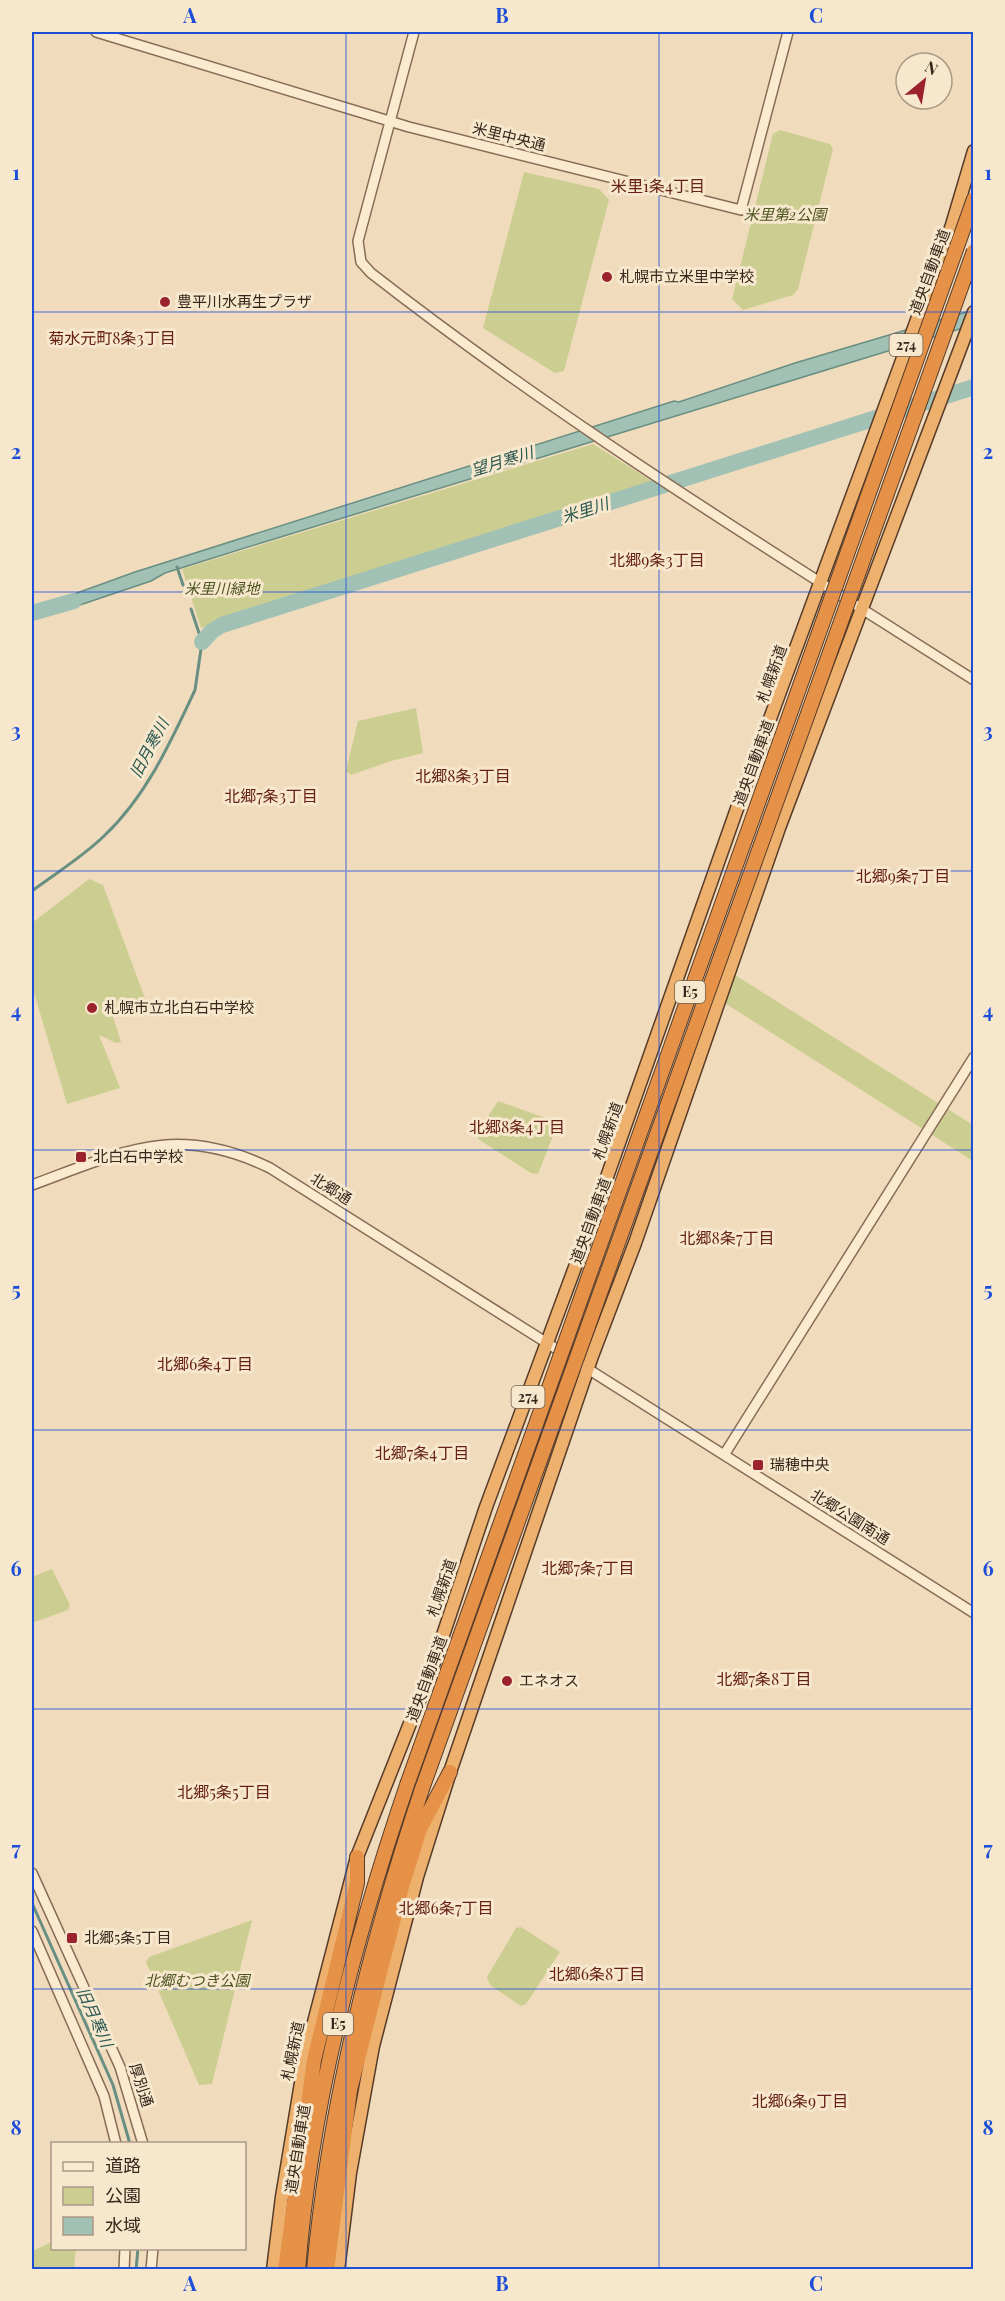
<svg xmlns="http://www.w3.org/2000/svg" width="1005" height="2301" font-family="'Playfair Display','Noto Sans JP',serif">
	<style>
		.green { fill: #ccce91 }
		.water { fill: #a1c1b5; stroke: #688f82; stroke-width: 1.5 }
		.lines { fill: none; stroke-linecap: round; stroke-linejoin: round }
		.stream { stroke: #688f82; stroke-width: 3 }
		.river { stroke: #a1c1b5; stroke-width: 16 }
		.tertiary-casing { stroke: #886c55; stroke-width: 12 }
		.trunk-casing { stroke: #563b2a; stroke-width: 15 }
		.motorway-casing { stroke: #563b2a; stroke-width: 16 }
		.tertiary { stroke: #faead0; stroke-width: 9 }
		.trunk { stroke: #eeb06d; stroke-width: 12 }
		.motorway { stroke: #e59248; stroke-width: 14 }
		.motorway-bridge-casing { stroke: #563b2a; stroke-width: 16; stroke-linecap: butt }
		.motorway-bridge { stroke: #e59248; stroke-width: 14 }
		.grid { fill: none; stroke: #1d4ed8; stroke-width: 1.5; stroke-opacity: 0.55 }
		.poi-dot { fill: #9a232e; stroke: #f7e7cd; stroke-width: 2 }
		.labels { text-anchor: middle; stroke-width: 6; stroke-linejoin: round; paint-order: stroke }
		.shield { fill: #f7e7cd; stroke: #716050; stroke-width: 1.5 }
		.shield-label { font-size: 14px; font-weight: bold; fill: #37261b }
		.street-label { font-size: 15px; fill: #37261b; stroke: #f7e7cd }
		.park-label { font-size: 15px; font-style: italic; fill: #4c5420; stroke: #f7e7cd }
		.poi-label { font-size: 15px; fill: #37261b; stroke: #f7e7cd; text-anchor: start }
		.neighbourhood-label { font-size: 16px; fill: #662218; stroke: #f7e7cd }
		.water-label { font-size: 16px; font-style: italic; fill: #295851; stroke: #f7e7cd }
		.neatline { fill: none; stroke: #1d4ed8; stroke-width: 2 }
		.grid-label { font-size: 20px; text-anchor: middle; font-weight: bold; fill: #1d4ed8 }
	</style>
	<rect width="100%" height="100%" fill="#f0dcbd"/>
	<path class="green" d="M780 130 830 144 833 149 798 289 793 295 743 310 732 299 773 134Z
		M524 172 599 189 609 200 564 371 555 373 483 328Z
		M593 444 655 483 201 628 182 569Z
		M416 708 423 753 391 761 351 775 346 771 358 721Z
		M89 879 103 885 146 1001 112 1013 121 1042 116 1043 99 1035 120 1088 67 1104 32 986V923Z
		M735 975 973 1125V1161L723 1002Z
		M498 1101 556 1122 557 1126 538 1174 531 1173 478 1139V1132Z
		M52 1569 70 1605 68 1610 32 1623V1577Z
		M252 1920 212 2084 199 2085 146 1962 149 1957Z
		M521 1927 560 1952 526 2004 521 2006 490 1985 487 1977 516 1928Z
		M52 2242V2248L76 2249 74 2269H32V2251Z"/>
	<path class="water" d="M973 310V325L261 543 165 573 151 581 56 613 52 602 135 572 674 401 679 402 795 363Z"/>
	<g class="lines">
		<path class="stream" d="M177 567 183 585
			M32 891C56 873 84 856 105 835 147 795 171 741 195 690L202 642 191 609
			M32 1903 113 2085 130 2144
			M136 2270 138 2248"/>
		<path class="river" d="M32 613 74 601
			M202 642 212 631 222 625 974 387"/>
		<g class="tertiary-casing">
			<path id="tertiary" d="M96 32 409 127 741 210 788 32
				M414 32 358 241 361 262 371 273C562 422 769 550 974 680
				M32 1185C122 1152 176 1122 270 1168L974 1613
				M724 1455 974 1057
				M32 1873 120 2067 143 2144
				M32 1931 104 2096 116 2144
				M124 2270 125 2248
				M151 2270 153 2248"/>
		</g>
		<g class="trunk-casing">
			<path id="trunk" d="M273 2270 282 2197 306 2053 357 1857 432 1668 486 1507 578 1259 740 800 952 225 974 151
				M338 2270 350 2173 373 2046 417 1877 450 1772 592 1356 635 1243 779 828 974 312"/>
		</g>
		<g class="motorway-casing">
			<path id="motorway" d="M285 2270 314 2060 357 1883V1857
				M298 2270C311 2104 354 1941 407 1785
				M314 2270C329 2105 370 1945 422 1789
				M327 2270 350 2090 402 1887 420 1829 450 1772"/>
		</g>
		<use href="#tertiary" class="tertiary"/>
		<use href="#trunk" class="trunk"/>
		<use href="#motorway" class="motorway"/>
		<g class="motorway-bridge-casing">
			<path id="motorway-bridge" d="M407 1785 974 199
				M422 1789 974 251"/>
		</g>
		<use href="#motorway-bridge" class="motorway-bridge"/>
	</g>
	<path class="grid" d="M346 32V2270M659 32V2270M32 312H974M32 592H974M32 871H974M32 1150H974M32 1430H974M32 1709H974M32 1989H974"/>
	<g class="poi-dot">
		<circle cx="607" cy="277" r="6"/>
		<circle cx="165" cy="302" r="6"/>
		<circle cx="92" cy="1008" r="6"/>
		<rect x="75" y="1151" width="12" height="12" rx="3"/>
		<rect x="752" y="1459" width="12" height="12" rx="3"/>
		<circle cx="507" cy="1681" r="6"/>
		<rect x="66" y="1932" width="12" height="12" rx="3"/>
	</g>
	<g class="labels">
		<g class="shield">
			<rect x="889.5" y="334" width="33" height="22" rx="4.5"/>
			<rect x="675" y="981" width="30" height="22" rx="4.5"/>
			<rect x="511.5" y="1386" width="33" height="22" rx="4.5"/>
			<rect x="323" y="2013" width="30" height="22" rx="4.5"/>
		</g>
		<g class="shield-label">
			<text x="906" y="350">274</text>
			<text x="690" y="997">E5</text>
			<text x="528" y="1402">274</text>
			<text x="338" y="2029">E5</text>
		</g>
		<g class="street-label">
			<text transform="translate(509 137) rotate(14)" y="5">米里中央通</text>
			<text transform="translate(930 272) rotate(-70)" y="5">道央自動車道</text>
			<text transform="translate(772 674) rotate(-70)" y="5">札幌新道</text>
			<text transform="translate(754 763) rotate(-70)" y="5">道央自動車道</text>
			<text transform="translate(608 1131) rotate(-70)" y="5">札幌新道</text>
			<text transform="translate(331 1189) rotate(32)" y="5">北郷通</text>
			<text transform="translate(591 1221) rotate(-70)" y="5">道央自動車道</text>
			<text transform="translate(850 1517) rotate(32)" y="5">北郷公園南通</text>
			<text transform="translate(442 1588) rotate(-71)" y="5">札幌新道</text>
			<text transform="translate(427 1679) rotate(-70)" y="5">道央自動車道</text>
			<text transform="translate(293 2051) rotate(-78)" y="5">札幌新道</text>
			<text transform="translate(141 2085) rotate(72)" y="5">厚別通</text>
			<text transform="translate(298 2149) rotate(-81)" y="5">道央自動車道</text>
		</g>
		<g class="park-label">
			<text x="785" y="220">米里第2公園</text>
			<text x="222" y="594">米里川緑地</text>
			<text x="197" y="1986">北郷むつき公園</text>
		</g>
		<g class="poi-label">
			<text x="619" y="282">札幌市立米里中学校</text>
			<text x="177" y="307">豊平川水再生プラザ</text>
			<text x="104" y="1013">札幌市立北白石中学校</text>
			<text x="93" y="1162">北白石中学校</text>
			<text x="770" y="1470">瑞穂中央</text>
			<text x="519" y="1686">エネオス</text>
			<text x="84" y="1943">北郷5条5丁目</text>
		</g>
		<g class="neighbourhood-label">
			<text x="658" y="192">米里1条4丁目</text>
			<text x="112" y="344">菊水元町8条3丁目</text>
			<text x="657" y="566">北郷9条3丁目</text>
			<text x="463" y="782">北郷8条3丁目</text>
			<text x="271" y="802">北郷7条3丁目</text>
			<text x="903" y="882">北郷9条7丁目</text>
			<text x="517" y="1133">北郷8条4丁目</text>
			<text x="727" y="1244">北郷8条7丁目</text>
			<text x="205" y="1370">北郷6条4丁目</text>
			<text x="422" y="1459">北郷7条4丁目</text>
			<text x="588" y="1574">北郷7条7丁目</text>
			<text x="764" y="1685">北郷7条8丁目</text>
			<text x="224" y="1798">北郷5条5丁目</text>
			<text x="446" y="1914">北郷6条7丁目</text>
			<text x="597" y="1980">北郷6条8丁目</text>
			<text x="800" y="2107">北郷6条9丁目</text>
		</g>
		<g class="water-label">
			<text transform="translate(502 461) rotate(-17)" y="6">望月寒川</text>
			<text transform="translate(585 510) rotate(-18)" y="6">米里川</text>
			<text transform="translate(149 748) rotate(-62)" y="6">旧月寒川</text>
			<text transform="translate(95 2017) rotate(66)" y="6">旧月寒川</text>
		</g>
	</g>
	<rect width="1005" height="2301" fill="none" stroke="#f7e7cd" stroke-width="66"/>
	<rect x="51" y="2142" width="195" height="108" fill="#f7e7cd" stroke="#aa9a86" stroke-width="1.5"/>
	<rect x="63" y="2162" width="30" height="9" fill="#faead0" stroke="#aa9a86" stroke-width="1.5"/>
	<text x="105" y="2172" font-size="18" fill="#37261b">道路</text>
	<rect x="63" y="2187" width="30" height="18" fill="#ccce91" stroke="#aa9a86" stroke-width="1.5"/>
	<text x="105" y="2202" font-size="18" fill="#37261b">公園</text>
	<rect x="63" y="2217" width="30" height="18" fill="#a1c1b5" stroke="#aa9a86" stroke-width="1.5"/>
	<text x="105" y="2232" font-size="18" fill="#37261b">水域</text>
	<g transform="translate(924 81) rotate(30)"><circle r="28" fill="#f7e7cd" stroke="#aa9a86" stroke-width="1.5"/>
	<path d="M0-4.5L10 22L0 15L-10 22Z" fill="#9a232e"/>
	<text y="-9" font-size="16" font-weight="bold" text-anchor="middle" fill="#37261b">N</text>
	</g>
	<rect x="33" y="33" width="939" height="2235" class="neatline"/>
	<g class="grid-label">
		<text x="190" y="23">A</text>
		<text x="502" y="23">B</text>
		<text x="816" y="23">C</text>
		<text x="16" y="180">1</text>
		<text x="988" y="180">1</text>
		<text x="16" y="459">2</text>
		<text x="988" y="459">2</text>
		<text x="16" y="738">3</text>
		<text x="988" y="738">3</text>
		<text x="16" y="1018">4</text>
		<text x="988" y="1018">4</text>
		<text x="16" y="1297">5</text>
		<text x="988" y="1297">5</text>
		<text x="16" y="1576">6</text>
		<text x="988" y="1576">6</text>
		<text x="16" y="1856">7</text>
		<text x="988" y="1856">7</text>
		<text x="16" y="2135">8</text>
		<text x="988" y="2135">8</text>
		<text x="190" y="2291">A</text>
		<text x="502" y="2291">B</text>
		<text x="816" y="2291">C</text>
	</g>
</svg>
